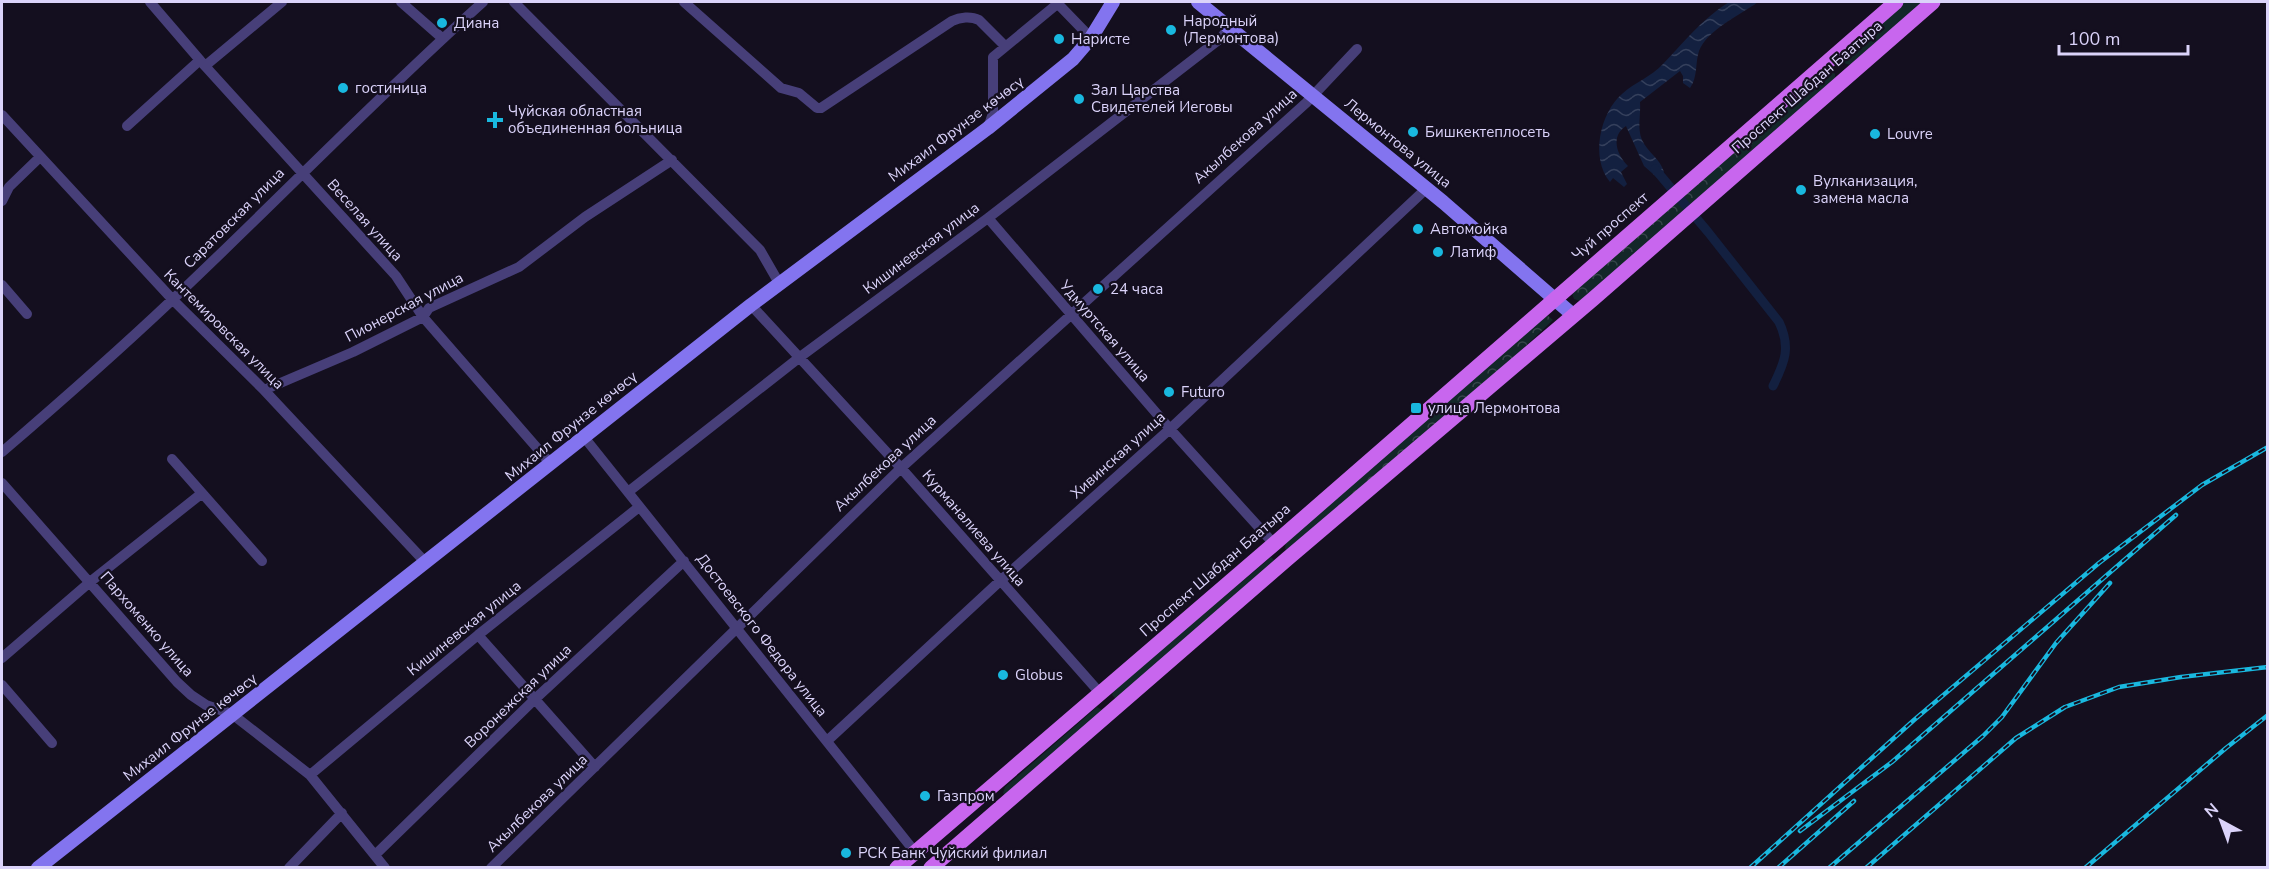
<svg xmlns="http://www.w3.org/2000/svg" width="2269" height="869" font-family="'Nunito Sans',sans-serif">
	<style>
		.grass { fill: #132729 }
		.forest { fill: url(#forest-crowns) }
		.water { fill: url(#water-waves) }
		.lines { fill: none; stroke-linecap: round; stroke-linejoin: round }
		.canal { stroke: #132040; stroke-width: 9 }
		.street { stroke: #473f79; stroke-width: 10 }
		.secondary { stroke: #8374ef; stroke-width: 14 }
		.primary { stroke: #c866ee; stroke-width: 15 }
		.rail-casing { stroke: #19b8df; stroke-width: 4.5 }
		.rail { stroke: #140f1f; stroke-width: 2; stroke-dasharray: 7; stroke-linecap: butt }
		.poi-dot { fill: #19b8df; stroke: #140f1f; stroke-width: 2 }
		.labels { text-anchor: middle; stroke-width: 4.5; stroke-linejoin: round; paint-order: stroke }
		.poi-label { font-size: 15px; fill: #dbd3fa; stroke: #140f1f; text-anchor: start }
		.street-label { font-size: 15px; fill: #dbd3fa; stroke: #140f1f }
	</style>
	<defs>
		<pattern id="forest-crowns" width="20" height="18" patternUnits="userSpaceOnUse" patternTransform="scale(1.5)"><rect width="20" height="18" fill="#132729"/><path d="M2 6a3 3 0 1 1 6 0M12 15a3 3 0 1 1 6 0" fill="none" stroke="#354549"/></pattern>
		<pattern id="water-waves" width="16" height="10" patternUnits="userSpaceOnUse" patternTransform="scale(1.5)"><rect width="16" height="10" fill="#132040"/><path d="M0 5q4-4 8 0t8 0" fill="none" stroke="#35405c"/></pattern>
	</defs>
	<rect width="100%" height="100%" fill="#140f1f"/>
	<path class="grass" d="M1903 2H1923L1850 65 1844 63 1841 58Z
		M1271 557 1276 562 1117 700 1112 695 1114 690Z
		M1097 707 1104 711 1006 796 1003 793 1005 787Z"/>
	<path class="forest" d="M1830 69 1835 74V78L1580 301 1574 299 1572 293Z
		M1547 315 1553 320 1495 375 1287 550 1285 549 1286 542Z"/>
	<path class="water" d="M1729 2H1758C1740 15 1707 30 1699 51 1695 63 1698 77 1690 88L1683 83V76L1680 71 1640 102C1641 115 1637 128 1642 140 1648 153 1660 158 1664 172L1660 180 1644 166 1626 126C1610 136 1617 155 1628 166L1621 172 1627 184 1624 187 1613 178 1610 182C1590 158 1600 113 1622 94 1635 82 1651 77 1663 64 1685 41 1702 19 1729 2Z"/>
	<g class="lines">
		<path class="canal" d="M1655 169 1708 232 1779 322C1791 347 1785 362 1773 386"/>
		<path class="street" d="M150 2 205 66 396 276 423 317 551 464
			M401 2 442 38
			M514 2 760 250 779 283
			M684 2 781 88 799 93 817 108H821L952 21C960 17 971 16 979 20L1005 46
			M205 66 282 2
			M2 115 173 300 264 390 426 563
			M127 126 200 60
			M988 128 993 113V57L1056 5 1060 6 1091 38
			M2 201 9 187 39 158
			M988 218 1170 429 1274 544
			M2 285 27 314
			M751 305 901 468 1100 693
			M264 390 353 352 423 317 429 308 519 267 585 217 672 160
			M584 437 915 852
			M2 452C59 403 116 353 171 301 276 202 376 98 483 2
			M172 459 262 561
			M2 483 177 682 191 695 206 705 232 714 310 775 385 868
			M628 492 800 357 988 218 1221 38 1230 26
			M478 635 595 767
			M2 658 90 582 201 494
			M2 685 52 743
			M827 741 1000 581 1170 429 1427 188
			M310 775 478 635 639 507
			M375 855 535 699 684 561
			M289 868 342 813
			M491 868 901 468 1306 103 1357 49"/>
		<path class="secondary" d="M1198 2 1443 202 1573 315
			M38 868 751 305 988 128 1073 59 1091 38 1113 2"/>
		<path class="primary" d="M897 868 1274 544 1896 2
			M931 868 1287 559 1593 299 1933 2"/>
		<g class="rail-casing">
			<path id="rail" d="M1800 831 1892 762 2176 515
				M1750 868 1914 720 2099 563 2202 485 2268 447
				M1778 868 1854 801
				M1829 868 1983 736 2002 717 2056 643 2110 583
				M1866 868 2016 738 2065 707 2119 687 2181 677 2268 667
				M2085 868 2226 748 2268 715"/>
		</g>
		<use href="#rail" class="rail"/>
	</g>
	<g class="poi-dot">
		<circle cx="442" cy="23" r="6"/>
		<circle cx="1171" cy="30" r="6"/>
		<circle cx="1059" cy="39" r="6"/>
		<circle cx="343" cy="88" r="6"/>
		<circle cx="1079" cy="99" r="6"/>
		<path d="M492 111h6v6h6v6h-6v6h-6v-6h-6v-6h6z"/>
		<circle cx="1413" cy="132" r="6"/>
		<circle cx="1875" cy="134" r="6"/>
		<circle cx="1801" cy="190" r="6"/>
		<circle cx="1418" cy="229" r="6"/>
		<circle cx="1438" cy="252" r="6"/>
		<circle cx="1098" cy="289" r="6"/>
		<circle cx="1169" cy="392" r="6"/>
		<rect x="1410" y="402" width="12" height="12" rx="3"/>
		<circle cx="1003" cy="675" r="6"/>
		<circle cx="925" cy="796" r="6"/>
		<circle cx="846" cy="853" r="6"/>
	</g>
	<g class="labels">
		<g class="poi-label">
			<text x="1183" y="26">Народный<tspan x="1183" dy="17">(Лермонтова)</tspan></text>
			<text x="454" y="28">Диана</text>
			<text x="1071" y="44">Наристе</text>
			<text x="355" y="93">гостиница</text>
			<text x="1091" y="95">Зал Царства<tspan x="1091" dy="17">Свидетелей Иеговы</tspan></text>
			<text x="508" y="116">Чуйская областная<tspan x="508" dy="17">объединенная больница</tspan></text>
			<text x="1425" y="137">Бишкектеплосеть</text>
			<text x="1887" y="139">Louvre</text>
			<text x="1813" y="186">Вулканизация,<tspan x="1813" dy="17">замена масла</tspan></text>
			<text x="1430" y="234">Автомойка</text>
			<text x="1450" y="257">Латиф</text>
			<text x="1110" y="294">24 часа</text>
			<text x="1181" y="397">Futuro</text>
			<text x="1428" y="413">улица Лермонтова</text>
			<text x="1015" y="680">Globus</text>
			<text x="937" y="801">Газпром</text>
			<text x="858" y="858">РСК Банк Чуйский филиал</text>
		</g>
		<g class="street-label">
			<text transform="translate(1807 87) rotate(-41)" y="5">Проспект Шабдан Баатыра</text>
			<text transform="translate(956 129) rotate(-37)" y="5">Михаил Фрунзе көчөсү</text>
			<text transform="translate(1245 136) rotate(-42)" y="5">Акылбекова улица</text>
			<text transform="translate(1398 143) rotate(39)" y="5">Лермонтова улица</text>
			<text transform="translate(234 218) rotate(-45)" y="5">Саратовская улица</text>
			<text transform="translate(365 220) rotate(48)" y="5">Веселая улица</text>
			<text transform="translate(1610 226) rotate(-41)" y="5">Чуй проспект</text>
			<text transform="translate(921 248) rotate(-37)" y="5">Кишиневская улица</text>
			<text transform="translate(404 307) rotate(-28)" y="5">Пионерская улица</text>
			<text transform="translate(224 329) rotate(45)" y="5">Кантемировская улица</text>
			<text transform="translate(1105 331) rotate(49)" y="5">Удмуртская улица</text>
			<text transform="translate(571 426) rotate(-39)" y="5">Михаил Фрунзе көчөсү</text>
			<text transform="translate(1118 455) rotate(-42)" y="5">Хивинская улица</text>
			<text transform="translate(885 463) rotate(-43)" y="5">Акылбекова улица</text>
			<text transform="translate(974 528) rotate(49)" y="5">Курманалиева улица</text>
			<text transform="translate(1215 570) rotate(-41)" y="5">Проспект Шабдан Баатыра</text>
			<text transform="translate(147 624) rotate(49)" y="5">Пархоменко улица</text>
			<text transform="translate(464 628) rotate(-39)" y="5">Кишиневская улица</text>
			<text transform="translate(762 635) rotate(52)" y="5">Достоевского Федора улица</text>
			<text transform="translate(518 696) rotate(-44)" y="5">Воронежская улица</text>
			<text transform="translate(190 727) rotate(-38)" y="5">Михаил Фрунзе көчөсү</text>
			<text transform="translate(537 803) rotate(-44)" y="5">Акылбекова улица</text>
		</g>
	</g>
	<rect width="2269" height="869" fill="none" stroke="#dbd3fa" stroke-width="6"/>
	<g transform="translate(2221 821) rotate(319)" stroke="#140f1f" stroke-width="4.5" paint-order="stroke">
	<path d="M0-4.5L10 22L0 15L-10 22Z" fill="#dbd3fa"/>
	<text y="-9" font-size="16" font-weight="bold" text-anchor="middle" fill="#dbd3fa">N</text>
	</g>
	<path d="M2059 45v9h129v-9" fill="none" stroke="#dbd3fa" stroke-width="3"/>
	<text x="2068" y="45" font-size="18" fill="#dbd3fa" stroke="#140f1f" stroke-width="4.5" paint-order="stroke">100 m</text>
</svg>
